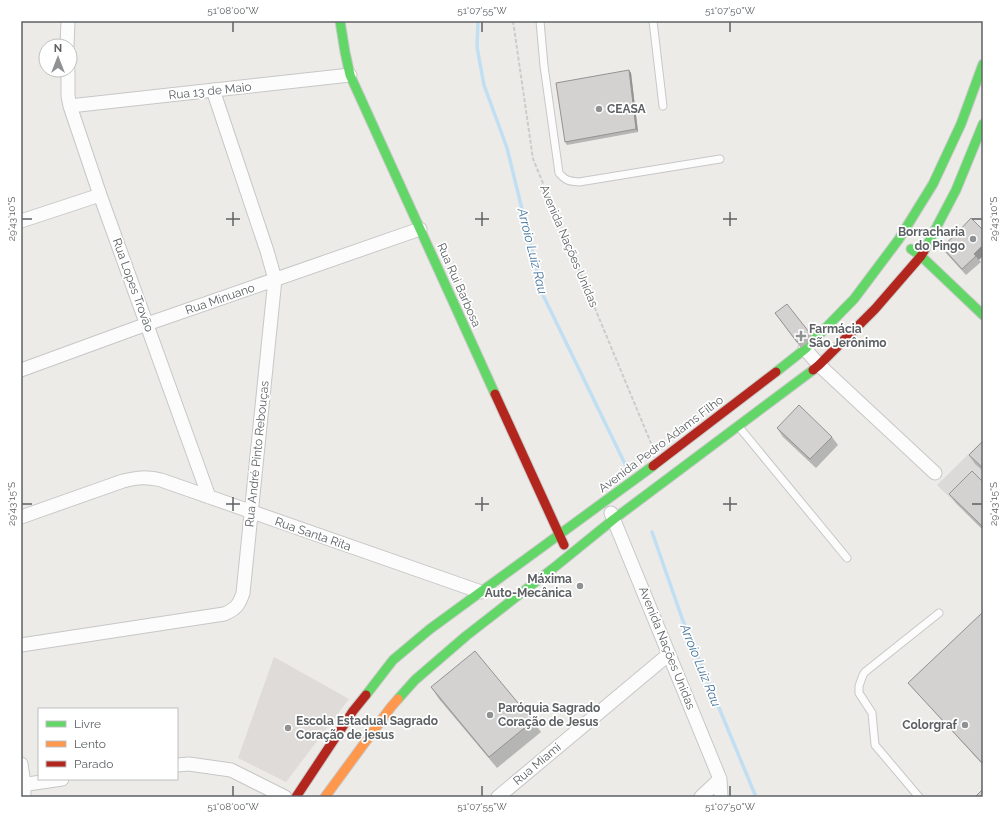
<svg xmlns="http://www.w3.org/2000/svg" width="1004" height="818" font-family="Raleway,sans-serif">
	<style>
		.industrial { fill: #dcdad8 }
		.education { fill: #dedbd8 }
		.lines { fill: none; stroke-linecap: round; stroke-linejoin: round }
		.stream { stroke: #c1dff2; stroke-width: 3.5 }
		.lane-casing { stroke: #c7c7c7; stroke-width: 9 }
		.street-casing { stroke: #c7c7c7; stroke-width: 15 }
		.fast-casing { stroke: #c9c9c9; stroke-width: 11 }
		.slow-casing { stroke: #c9c9c9; stroke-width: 11 }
		.jam-casing { stroke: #c9c9c9; stroke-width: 11 }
		.path { stroke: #cacdcb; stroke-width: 2; stroke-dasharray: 4 2; stroke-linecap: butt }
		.lane { stroke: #fcfcfc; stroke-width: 7 }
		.street { stroke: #fcfcfc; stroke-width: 13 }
		.fast { stroke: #63d668; stroke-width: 9 }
		.slow { stroke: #ff974d; stroke-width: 9 }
		.jam { stroke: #b3261e; stroke-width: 9 }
		.wall { fill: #b5b5b3 }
		.shaded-wall { fill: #949392 }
		.building { fill: #d3d2d0; stroke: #949392 }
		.ticks { fill: none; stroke: #5d6164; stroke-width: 1.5 }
		.poi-dot { fill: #8f9192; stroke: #fff; stroke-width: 1.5 }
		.labels { text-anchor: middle; stroke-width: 3.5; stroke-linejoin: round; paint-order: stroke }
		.street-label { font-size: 12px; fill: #5d6164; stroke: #fff }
		.poi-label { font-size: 12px; font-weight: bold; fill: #5d6164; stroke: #fff; text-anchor: start }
		.water-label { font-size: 13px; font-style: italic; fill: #49769e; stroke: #fff }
		.neatline { fill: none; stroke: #5d6164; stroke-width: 1.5 }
		.ticks-label { font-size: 10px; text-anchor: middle; fill: #5d6164 }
	</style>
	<rect width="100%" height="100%" fill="#ecebe8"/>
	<path class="industrial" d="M983 440V530L937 485Z"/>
	<path class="education" d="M274 657 349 699 286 782 238 758Z"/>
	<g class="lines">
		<path class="stream" d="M478 21 477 47 484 85 507 148 543 295 627 468
			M652 532 683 621 756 797"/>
		<g class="lane-casing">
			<path id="lane" d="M540 21 544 66 559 173C566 181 569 181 579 182L720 159
				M653 21 663 106
				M739 427 847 558
				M919 797 875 745 872 713 859 693V686L863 675 865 672 939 613"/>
		</g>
		<g class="street-casing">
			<path id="street" d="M67 46 68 21
				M68 70V96L70 106 100 195 209 497
				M70 106 350 75
				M21 221 100 195
				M805 349 819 365 935 473
				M21 370 147 324 420 229
				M611 513 720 779 721 797
				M21 517 123 481C139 477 146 477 161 480L481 592
				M21 645 224 614C236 609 239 605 243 593L275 279 267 251 213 90
				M21 764 24 784V797
				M177 765 189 764 231 770 285 797
				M21 785 62 779
				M498 797 669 654
				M701 797 720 779"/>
		</g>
		<g class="fast-casing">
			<path id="fast" d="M340 21 345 52 350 75 495 394
				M911 249 921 256 983 315
				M924 251 956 190 983 124
				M776 372 805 349 854 299 899 239 933 184 961 124 983 64
				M366 695 393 660 430 629 653 466
				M398 699 415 680 466 636 556 566 614 519 813 370"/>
		</g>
		<g class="slow-casing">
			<path id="slow" d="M325 797 391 707 398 699"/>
		</g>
		<g class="jam-casing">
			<path id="jam" d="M813 370 819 365 875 309 921 256 924 251
				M495 394 564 545
				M653 466 776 372
				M296 797 353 711 366 695"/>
		</g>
		<path class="path" d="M513 21 533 159 653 448"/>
		<use href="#lane" class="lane"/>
		<use href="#street" class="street"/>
		<use href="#fast" class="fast"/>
		<use href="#slow" class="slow"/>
		<use href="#jam" class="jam"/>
	</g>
	<path class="wall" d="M629 70 631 73 638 132 567 145 565 142Z
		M983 230V255L979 260 981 262 966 275 946 253 942 247Z
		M775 313 809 332 813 338 801 348Z
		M777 428 832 437 838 445 816 468 783 437Z
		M983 441V471L975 464 969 455Z
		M983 482V530L956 503 949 494Z
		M983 612V765L908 683Z
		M431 687 533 721 541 732 497 768 439 699Z"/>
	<path class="shaded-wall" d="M629 70 631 73 638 132 636 129Z
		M983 245V255L979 260 974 254Z"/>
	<path class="building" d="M629 70 636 129 565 142 556 83Z
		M971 218 983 230V245L974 254 976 256 962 269 942 247 956 234Z
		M787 304 809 332 797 342 775 313Z
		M799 405 832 437 810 459 777 428Z
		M983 441V468L969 455Z
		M972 471 983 482V527L949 494Z
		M983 612V764L908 683Z
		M475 651 533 721 489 757 431 687Z
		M983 789V797H975Z"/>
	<path class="ticks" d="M233 22V32M482 22V32M730 22V32M233 212V226M482 212V226M730 212V226M22 219H32M226 219H240M475 219H489M723 219H737M972 219H982M233 497V511M482 497V511M730 497V511M22 504H32M226 504H240M475 504H489M723 504H737M972 504H982M233 786V796M482 786V796M730 786V796"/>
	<g class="poi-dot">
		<circle cx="599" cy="109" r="4"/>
		<circle cx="973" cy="239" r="4"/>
		<path d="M799 330h4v4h4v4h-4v4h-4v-4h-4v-4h4z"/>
		<circle cx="580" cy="586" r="4"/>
		<circle cx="490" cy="715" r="4"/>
		<circle cx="965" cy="725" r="4"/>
		<circle cx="288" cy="728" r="4"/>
	</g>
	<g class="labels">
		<g class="street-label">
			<text transform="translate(210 91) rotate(-6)" y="4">Rua 13 de Maio</text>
			<text transform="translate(569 246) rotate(67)" y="4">Avenida Nações Unidas</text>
			<text transform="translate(133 285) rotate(70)" y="4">Rua Lopes Trovão</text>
			<text transform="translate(459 285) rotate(66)" y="4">Rua Rui Barbosa</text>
			<text transform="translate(220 299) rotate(-19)" y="4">Rua Minuano</text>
			<text transform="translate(661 444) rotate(-37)" y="4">Avenida Pedro Adams Filho</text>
			<text transform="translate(257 454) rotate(-84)" y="4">Rua André Pinto Rebouças</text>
			<text transform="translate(313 534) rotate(19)" y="4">Rua Santa Rita</text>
			<text transform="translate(667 648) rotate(68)" y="4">Avenida Nações Unidas</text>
			<text transform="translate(537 764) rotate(-40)" y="4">Rua Miami</text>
		</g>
		<g class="poi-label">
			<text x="607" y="113">CEASA</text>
			<text x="965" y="236" text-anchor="end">Borracharia<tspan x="965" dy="14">do Pingo</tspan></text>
			<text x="809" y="333">Farmácia<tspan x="809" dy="14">São Jerônimo</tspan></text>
			<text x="572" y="583" text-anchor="end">Máxima<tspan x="572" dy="14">Auto-Mecânica</tspan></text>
			<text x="498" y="712">Paróquia Sagrado<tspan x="498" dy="14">Coração de Jesus</tspan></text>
			<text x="296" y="725">Escola Estadual Sagrado<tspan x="296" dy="14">Coração de jesus</tspan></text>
			<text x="957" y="729" text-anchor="end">Colorgraf</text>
		</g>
		<g class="water-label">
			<text transform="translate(533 251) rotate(76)" y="5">Arroio Luiz Rau</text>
			<text transform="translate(701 665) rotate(68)" y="5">Arroio Luiz Rau</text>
		</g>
	</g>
	<rect width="1004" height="818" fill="none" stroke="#ffffff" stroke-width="44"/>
	<rect x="38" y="708" width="140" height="72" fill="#ffffff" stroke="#bec0c1"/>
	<rect x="46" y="721" width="20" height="6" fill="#63d668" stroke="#bec0c1"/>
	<text x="74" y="728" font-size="12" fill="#5d6164">Livre</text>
	<rect x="46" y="741" width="20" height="6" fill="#ff974d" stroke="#bec0c1"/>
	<text x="74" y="748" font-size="12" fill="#5d6164">Lento</text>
	<rect x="46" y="761" width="20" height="6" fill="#b3261e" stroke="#bec0c1"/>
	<text x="74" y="768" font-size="12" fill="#5d6164">Parado</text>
	<g transform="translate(58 58)"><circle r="19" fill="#ffffff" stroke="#bec0c1"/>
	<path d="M0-3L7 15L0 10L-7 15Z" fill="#8f9192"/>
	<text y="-6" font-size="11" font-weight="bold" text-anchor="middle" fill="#5d6164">N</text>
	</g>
	<rect x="22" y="22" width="960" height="774" class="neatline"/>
	<g class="ticks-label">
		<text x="233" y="14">51°08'00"W</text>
		<text x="482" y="14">51°07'55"W</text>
		<text x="730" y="14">51°07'50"W</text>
		<text transform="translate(11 219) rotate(-90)" y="4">29°43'10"S</text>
		<text transform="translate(993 219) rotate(-90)" y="4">29°43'10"S</text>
		<text transform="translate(11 504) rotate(-90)" y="4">29°43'15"S</text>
		<text transform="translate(993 504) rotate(-90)" y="4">29°43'15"S</text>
		<text x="233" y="810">51°08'00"W</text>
		<text x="482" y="810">51°07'55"W</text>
		<text x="730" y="810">51°07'50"W</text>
	</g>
</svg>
